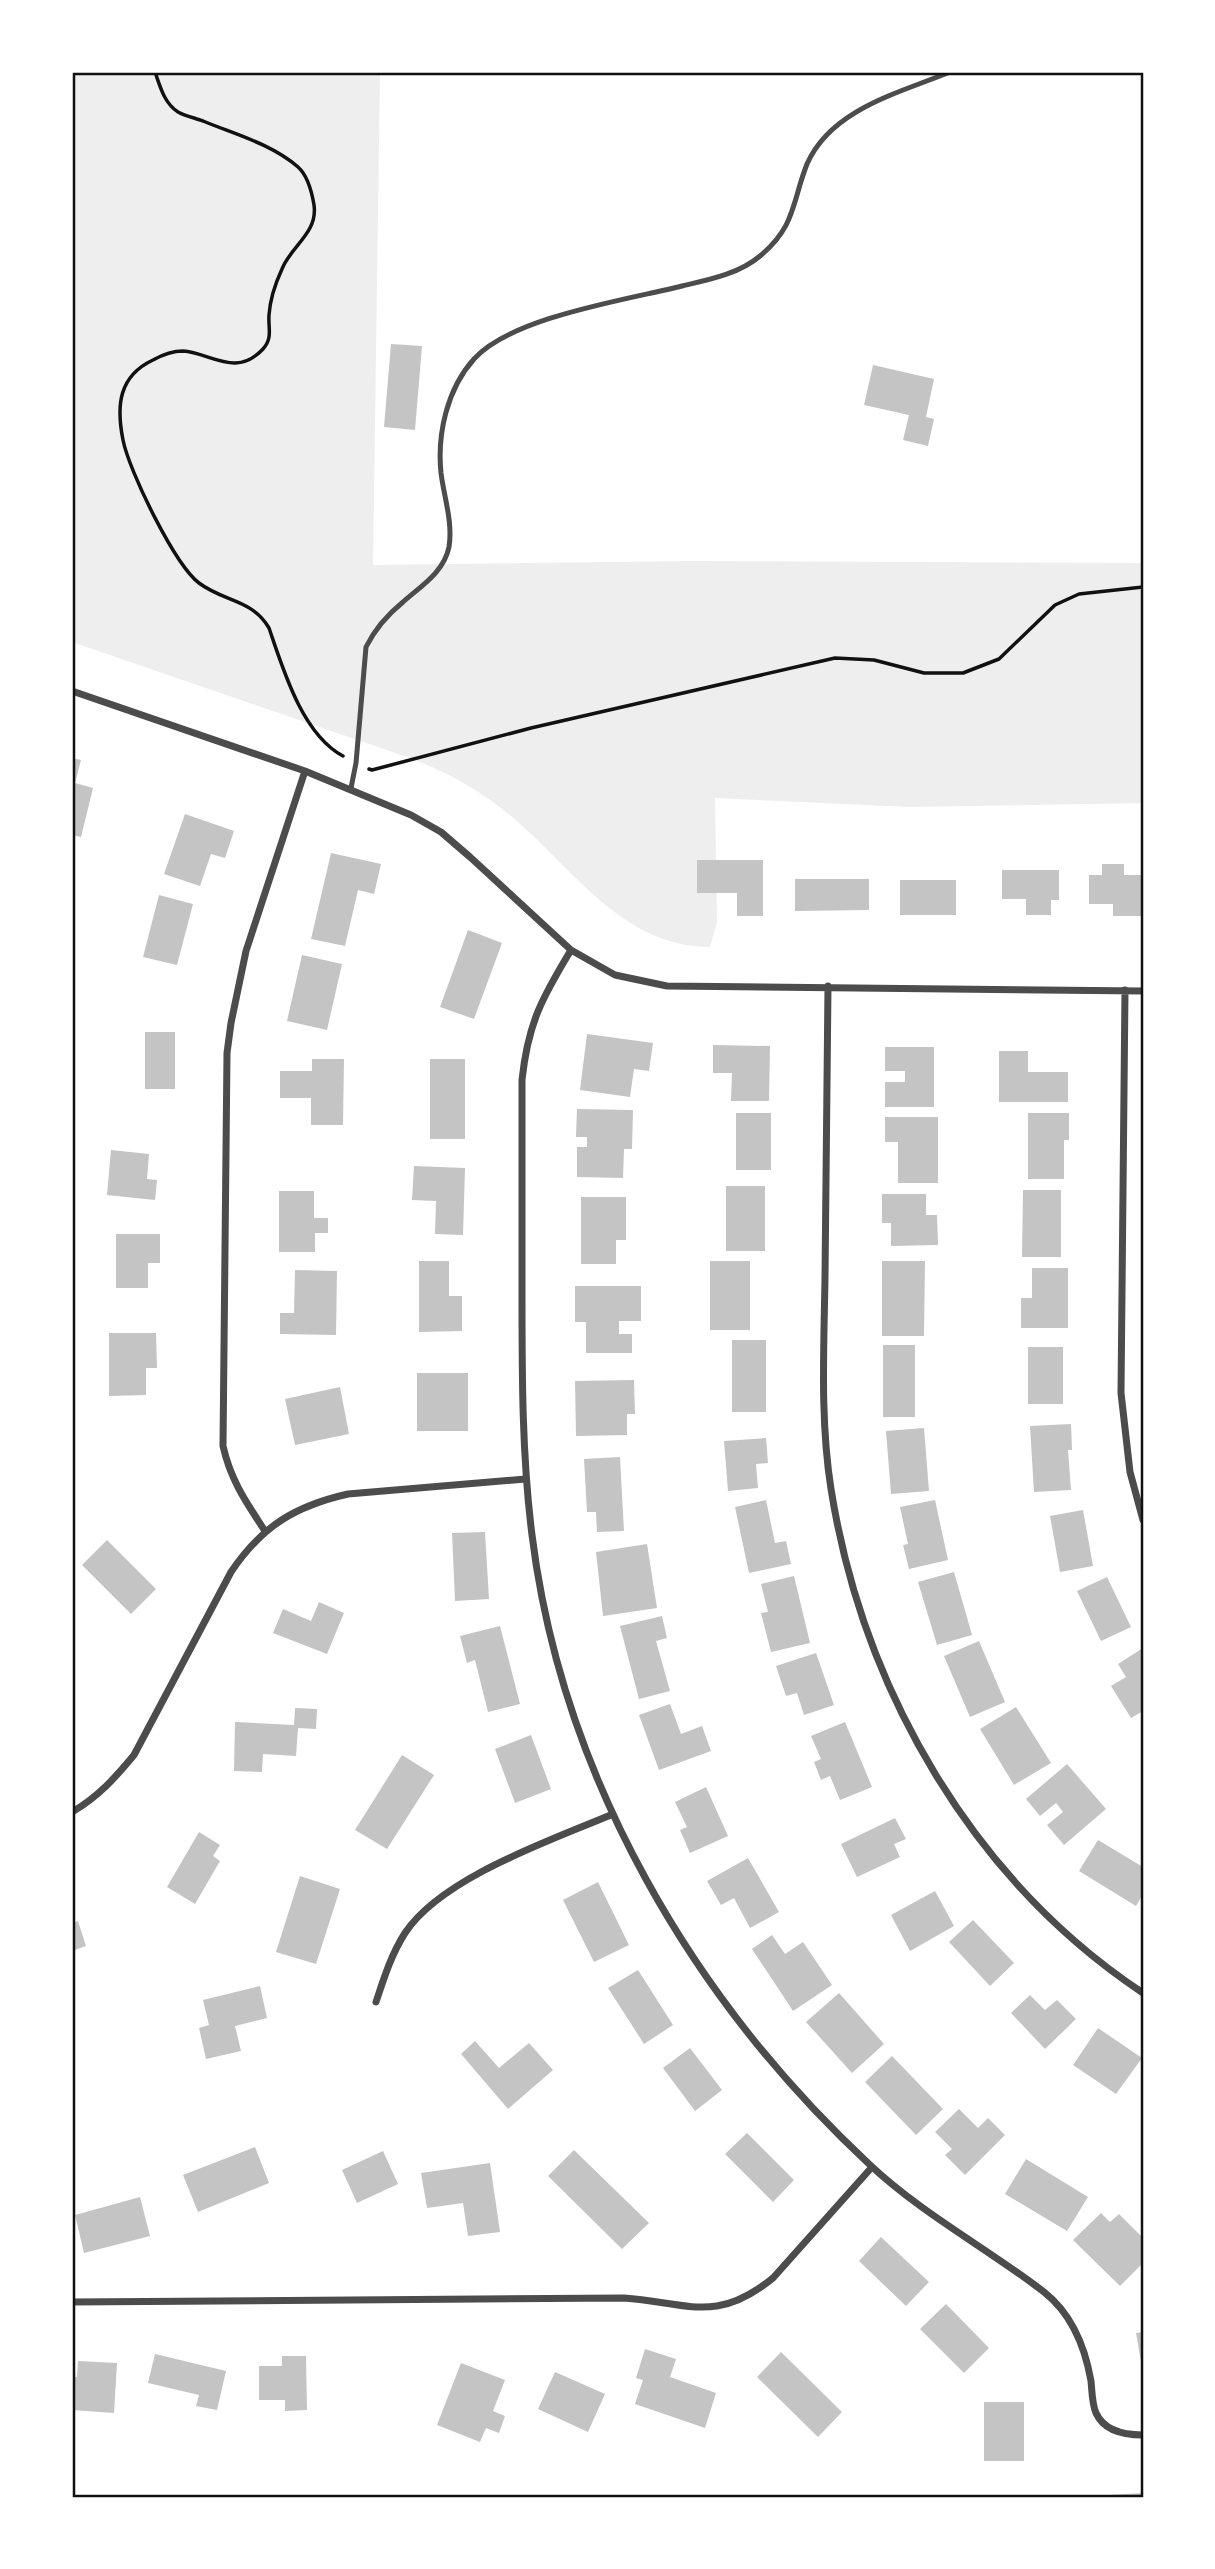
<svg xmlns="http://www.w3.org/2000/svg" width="1215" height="2569" font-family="'Times New Roman',serif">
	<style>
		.green { fill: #eee }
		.building { fill: #c4c4c4 }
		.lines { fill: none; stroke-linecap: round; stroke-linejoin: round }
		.path { stroke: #111; stroke-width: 3.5 }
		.service { stroke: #4c4c4c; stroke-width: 5 }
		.minor { stroke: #4c4c4c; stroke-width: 7 }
		.neatline { fill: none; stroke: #111; stroke-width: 2.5 }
	</style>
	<rect width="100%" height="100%" fill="#fff"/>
	<path class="green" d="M72 72H380L373 565 690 561 1143 563V803L910 807 715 798 717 922 710 947C622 947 572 867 511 816 481 791 447 772 410 758L72 642Z"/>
	<path class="building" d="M391 344 422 346 415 430 384 427Z
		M873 365 934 379 926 417 934 419 928 446 903 440 909 415 864 405Z
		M72 758 81 760 75 783 93 788 81 837 72 835Z
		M185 814 234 831 225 858 211 854 200 886 164 874Z
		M331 853 381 864 374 894 358 890 345 946 311 939Z
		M697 860H763V916H737V893H697Z
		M1102 864H1124V875H1141V916H1113V904H1089V875H1102Z
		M1002 870H1059V900H1051V915H1026V899H1002Z
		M795 879H869V910L795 911Z
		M900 880H956V915H900Z
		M159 895 193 904 177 965 143 957Z
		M468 930 502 943 474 1019 440 1007Z
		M302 955 342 964 327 1030 287 1021Z
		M145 1032H175V1089H145Z
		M587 1034 653 1043 649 1071 634 1069 630 1097 580 1090Z
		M713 1045 770 1046 769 1101H731L732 1073H713Z
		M885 1047H934V1107H885V1082H905V1071H885Z
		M999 1051H1028V1072H1068V1102H999Z
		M312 1059H344L343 1125H311V1098H280V1071H312Z
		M430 1059H465V1139H430Z
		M577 1109 633 1110 632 1149H624L623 1178 577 1177V1147H587V1137H576Z
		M736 1113H771V1170H736Z
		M1028 1113H1069V1140H1064V1179H1028Z
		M885 1117H938V1183H898V1142H885Z
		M111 1150 149 1154 147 1179 157 1180 155 1200 107 1195Z
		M414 1166 465 1168 463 1235 435 1234 436 1201 412 1200Z
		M726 1186H765V1251H726Z
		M1023 1190H1061V1257H1022Z
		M279 1191H314V1218H328V1233H315V1252H279Z
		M882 1194H926V1215H937L938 1245 891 1246V1223H882Z
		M581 1197H626V1240H616V1264H581Z
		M116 1234H160V1263H148V1288H116Z
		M419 1261H449V1296H462V1331L419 1332Z
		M710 1261H750V1330H710Z
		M882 1261H925L924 1336H882Z
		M1032 1268H1068V1328H1021V1298H1032Z
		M295 1270 337 1271 336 1335 280 1334V1313H294Z
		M575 1286H641V1321H619V1334H632V1353H586V1322H575Z
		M109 1333H156L157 1368H146V1395L109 1396Z
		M732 1340H766V1412H732Z
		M883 1345H915V1417H883Z
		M1028 1347H1063V1404H1028Z
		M417 1373H468V1431H417Z
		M634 1380 635 1414H627V1435L576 1436 575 1381Z
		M340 1387 349 1434 295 1445 285 1399Z
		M1071 1424 1072 1450H1068L1071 1490 1034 1492 1030 1426Z
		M924 1428 929 1491 891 1494 886 1431Z
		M766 1438 768 1463 756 1464 758 1488 728 1491 724 1441Z
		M620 1457 624 1531 597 1532 596 1512H587L584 1459Z
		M766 1500 775 1543 786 1541 791 1564 749 1573 735 1507Z
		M935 1500 948 1560 909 1569 903 1545 908 1544 900 1507Z
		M1083 1510 1093 1566 1060 1572 1050 1516Z
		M485 1532 489 1599 455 1601 452 1533Z
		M107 1540 156 1589 131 1614 82 1565Z
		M647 1544 657 1608 603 1616 596 1552Z
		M954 1572 972 1635 937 1645 918 1582Z
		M794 1576 810 1643 771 1652 761 1613 768 1612 761 1584Z
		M1107 1577 1131 1627 1101 1641 1077 1591Z
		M319 1602 344 1613 327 1654 273 1633 283 1609 311 1621Z
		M662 1616 667 1638 656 1641 670 1691 639 1699 620 1626Z
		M500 1626 520 1704 488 1712 475 1660 467 1663 460 1636Z
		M979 1641 1005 1702 970 1717 944 1656Z
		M1143 1648V1711L1131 1718 1111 1686 1126 1677 1118 1664Z
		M816 1653 834 1705 804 1715 797 1693 786 1696 776 1666Z
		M670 1704 681 1734 702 1726 711 1751 659 1770 639 1715Z
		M1016 1707 1051 1763 1014 1785 980 1729Z
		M295 1708 317 1709 316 1729 298 1728 296 1756 263 1754 262 1772 234 1771 235 1722 294 1725Z
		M845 1722 872 1787 840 1800 830 1776 821 1780 814 1762 821 1759 811 1736Z
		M531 1735 551 1789 515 1803 495 1749Z
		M402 1755 434 1775 387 1849 355 1830Z
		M1067 1764 1106 1809 1064 1845 1047 1825 1063 1812 1056 1803 1040 1816 1026 1799Z
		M706 1787 728 1836 690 1853 680 1830 687 1827 675 1802Z
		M895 1818 906 1839 894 1844 900 1857 857 1877 841 1844Z
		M199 1832 220 1845 213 1856 220 1861 195 1904 167 1887Z
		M1098 1840 1143 1867V1894L1136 1906 1079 1871Z
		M748 1858 779 1912 750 1928 734 1898 721 1905 707 1881Z
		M300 1876 340 1889 316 1964 276 1952Z
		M598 1882 629 1945 594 1962 563 1900Z
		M935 1891 954 1926 910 1951 891 1915Z
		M973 1920 1014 1963 990 1986 949 1942Z
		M78 1921 86 1946 72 1951V1923Z
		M772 1935 785 1954 803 1942 832 1985 793 2011 752 1949Z
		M638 1970 673 2025 644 2044 608 1988Z
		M260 1986 267 2018 235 2026 241 2051 206 2059 199 2028 209 2025 203 2000Z
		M839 1993 884 2044 852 2073 806 2022Z
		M1030 1995 1045 2010 1057 2000 1076 2019 1045 2049 1011 2013Z
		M1098 2028 1142 2058 1116 2094 1073 2065Z
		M475 2041 499 2068 529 2043 553 2070 508 2109 461 2054Z
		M690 2048 722 2090 695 2111 663 2068Z
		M892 2056 943 2109 916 2135 865 2082Z
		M959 2109 978 2128 988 2118 1005 2135 965 2175 945 2155 952 2149 935 2132Z
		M747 2133 794 2180 773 2202 725 2154Z
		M255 2147 269 2183 198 2212 183 2175Z
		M574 2150 649 2223 622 2249 548 2176Z
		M383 2151 398 2184 357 2203 342 2170Z
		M1026 2159 1088 2197 1067 2231 1005 2194Z
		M490 2163 500 2232 468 2236 463 2203 427 2208 421 2173Z
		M140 2197 150 2236 84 2253 75 2215Z
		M1101 2213 1110 2222 1119 2214 1143 2238V2263L1120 2286 1073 2240Z
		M881 2237 929 2282 906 2306 859 2261Z
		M946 2304 989 2348 964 2373 920 2329Z
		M1143 2332V2367H1142L1136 2333Z
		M645 2349 676 2359 670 2377 716 2393 705 2428 635 2404 643 2380 636 2378Z
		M781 2352 842 2412 818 2437 757 2377Z
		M155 2354 226 2371 217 2410 196 2406 199 2395 148 2383Z
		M282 2356H306L307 2410 285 2411V2400H259V2366H282Z
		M78 2361 117 2363 114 2413 72 2410V2376L77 2377Z
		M461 2363 505 2380 493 2411 505 2416 499 2433 486 2428 480 2442 437 2425Z
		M555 2372 605 2394 588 2432 538 2409Z
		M984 2402H1024V2461H984Z
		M1143 2493V2497H1110V2495Z"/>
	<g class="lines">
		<path class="path" d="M155 72C160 86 164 103 178 112 185 116 195 118 203 121 234 134 272 144 298 167 307 175 312 193 314 205 318 233 291 246 282 269 276 282 270 300 269 315 268 328 273 338 263 349 236 378 211 353 183 351 173 351 162 355 153 360 119 376 116 405 123 440 129 471 175 565 199 583 224 602 252 599 269 628 283 669 302 734 343 756
			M369 769 372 770 531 728 835 658 874 660 924 673H963L999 659 1055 605 1079 594 1143 587"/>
		<path class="service" d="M351 788 356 763 366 647C375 629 387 615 403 602 421 586 444 572 449 547 453 522 444 497 441 473 437 434 447 389 474 359 512 317 626 300 682 286 708 280 739 274 760 256 796 226 792 202 807 164 831 109 899 93 950 72"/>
		<path class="minor" d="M72 691 305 771 411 815 441 832 470 857 571 950 615 975 667 986 1143 991
			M571 950C542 998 528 1023 522 1080 522 1152 522 1224 522 1296 522 1376 522 1456 532 1535 562 1777 693 2000 869 2164 922 2214 987 2248 1044 2292 1072 2314 1085 2347 1091 2381 1092 2391 1092 2404 1096 2413 1104 2431 1125 2435 1143 2435
			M828 986C827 1083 826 1180 825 1277 824 1348 820 1419 831 1489 863 1690 973 1880 1143 1993
			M1125 990 1121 1393 1130 1472 1143 1520
			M265 1531C246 1502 231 1481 223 1446L227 1053 231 1023 246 951 305 771
			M72 1812C98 1797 115 1778 134 1755L231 1572C262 1526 295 1506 348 1494L526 1479
			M376 2002C384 1978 391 1955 405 1933 442 1877 552 1840 613 1814
			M72 2302 624 2298C689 2303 716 2324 773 2278L872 2167"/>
	</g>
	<rect width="1215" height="2569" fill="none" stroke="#ffffff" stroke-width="147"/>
	<rect x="74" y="74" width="1068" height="2422" class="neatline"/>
</svg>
